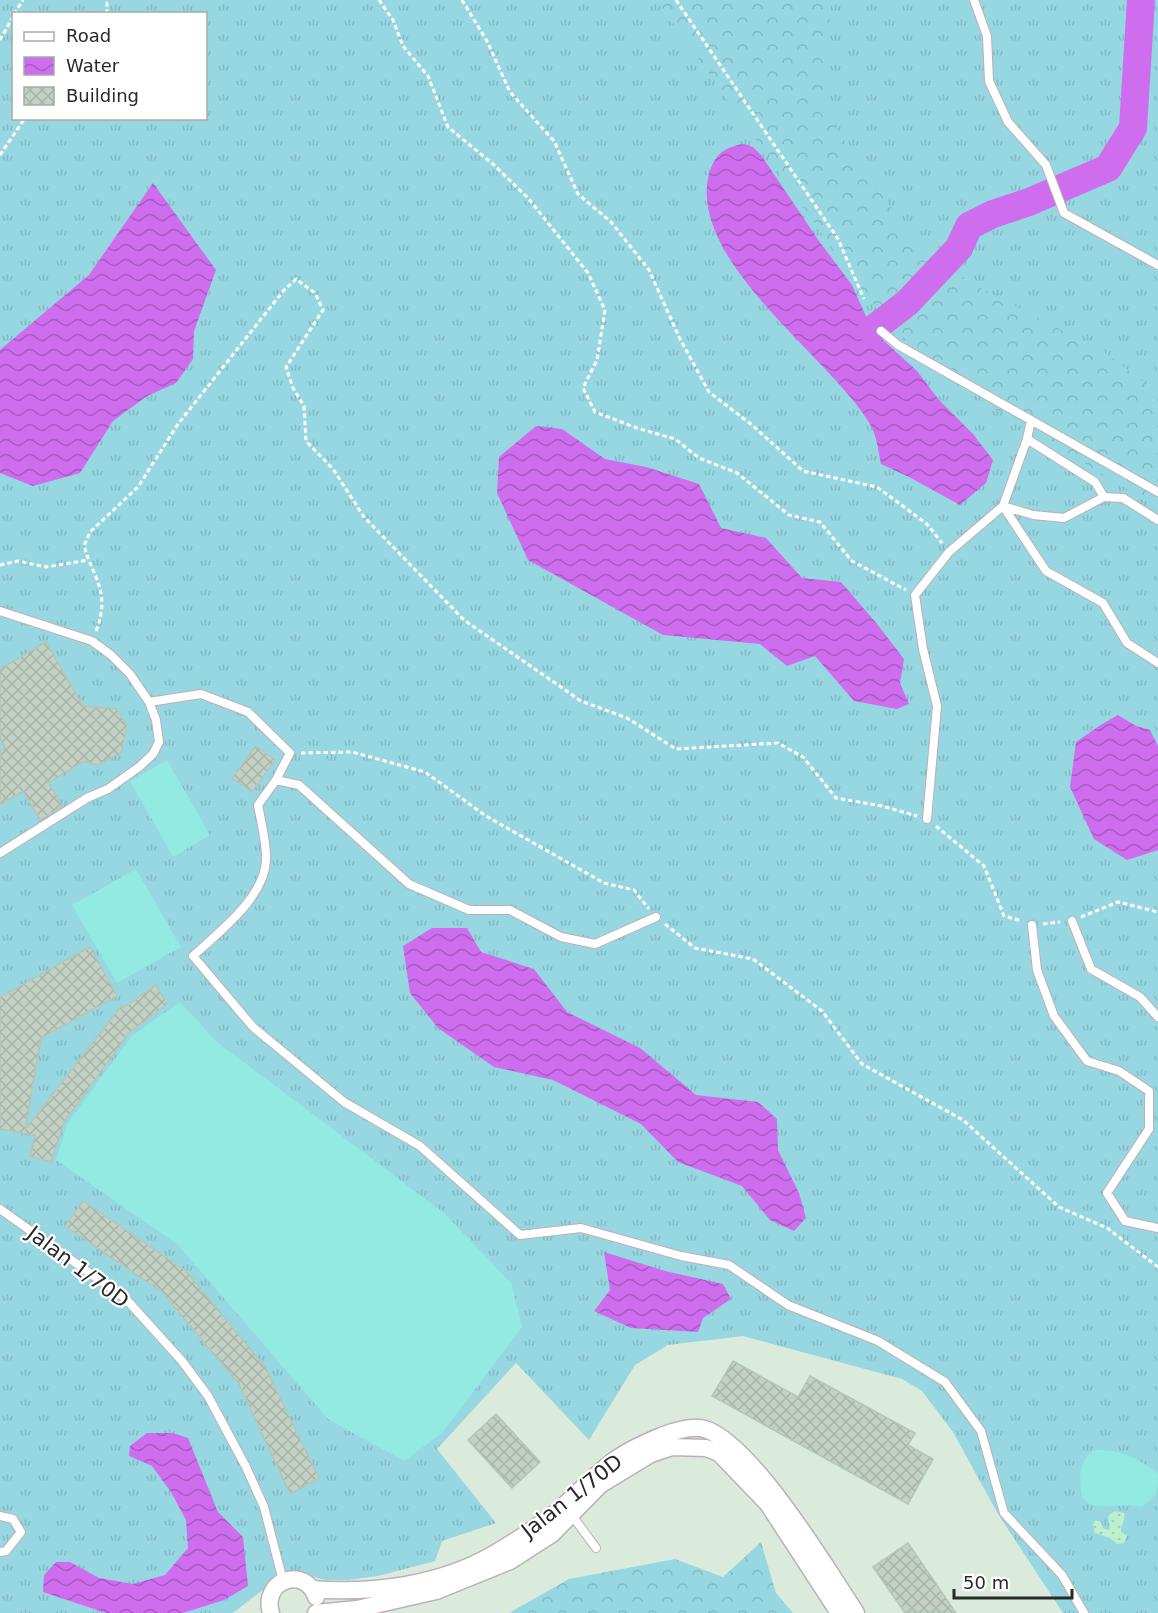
<svg xmlns="http://www.w3.org/2000/svg" width="1158" height="1613" font-family="'DejaVu Sans',sans-serif">
	<style>
		.grass { fill: url(#grass-tufts); fill-rule: evenodd }
		.forest { fill: url(#forest-crowns) }
		.sand { fill: url(#sand-dots) }
		.pitch { fill: #92eae2 }
		.water { fill: url(#water-waves) }
		.lines { fill: none; stroke-linecap: round; stroke-linejoin: round }
		.river { stroke: #ce6dee; stroke-width: 28 }
		.building { fill: url(#building-cross-hatch); stroke: #b4c6b7; stroke-width: 1.5 }
		.service-casing { stroke: #bdafb9; stroke-width: 10 }
		.minor-casing { stroke: #bdafb9; stroke-width: 19 }
		.path { stroke: #fff; stroke-width: 3; stroke-dasharray: 4.5 3; stroke-linecap: butt }
		.service { stroke: #fff; stroke-width: 8 }
		.minor { stroke: #fff; stroke-width: 16 }
		.labels { text-anchor: middle; stroke-width: 4.5; stroke-linejoin: round; paint-order: stroke }
		.street-label { font-size: 21px; fill: #292929; stroke: #fff }
	</style>
	<defs>
		<pattern id="grass-tufts" width="24" height="20" patternUnits="userSpaceOnUse" patternTransform="scale(1.5)"><rect width="24" height="20" fill="#97d7e2"/><path d="M3 7l-1-3M5 7V3M7 7l1-3M15 17l-1-3M17 17v-4M19 17l1-3" fill="none" stroke="#82b9c2"/></pattern>
		<pattern id="forest-crowns" width="20" height="18" patternUnits="userSpaceOnUse" patternTransform="scale(1.5)"><rect width="20" height="18" fill="#97d7e2"/><path d="M2 6a3 3 0 1 1 6 0M12 15a3 3 0 1 1 6 0" fill="none" stroke="#82b9c2"/></pattern>
		<pattern id="sand-dots" width="8" height="8" patternUnits="userSpaceOnUse" patternTransform="scale(1.5)"><rect width="8" height="8" fill="#bdf1ce"/><path d="M2 2h.1M6 6h.1" fill="none" stroke="#a2cfb1" stroke-width="1.8" stroke-linecap="round"/></pattern>
		<pattern id="water-waves" width="16" height="10" patternUnits="userSpaceOnUse" patternTransform="scale(1.5)"><rect width="16" height="10" fill="#ce6dee"/><path d="M0 5q4-4 8 0t8 0" fill="none" stroke="#a75ac1"/></pattern>
		<pattern id="building-cross-hatch" width="8" height="8" patternUnits="userSpaceOnUse" patternTransform="scale(1.5)"><rect width="8" height="8" fill="#c3d1c5"/><path d="M0 0l8 8M0 8l8-8" fill="none" stroke="#a8b3a9"/></pattern>
	</defs>
	<rect width="100%" height="100%" fill="#dbebdb"/>
	<path class="grass" d="M0 0H1158V1613H1063L998 1514 953 1432 922 1391 902 1379 743 1336 668 1345 635 1365 589 1440 516 1363 437 1449 496 1523 442 1541 435 1561 378 1576 348 1580H326L310 1576 278 1578 233 1613H0ZM14 14H206V118H14Z"/>
	<path class="forest" d="M657 0H831L822 109 907 231 969 282 1107 354 1158 393V498L1149 502 994 409 915 348 886 321 844 265Z
		M761 1542 776 1593 793 1613H509L569 1579 675 1559 723 1577Z"/>
	<path class="sand" d="M1115 1511 1124 1513C1126 1521 1120 1525 1121 1532L1127 1535 1124 1543 1117 1544 1110 1538 1095 1533 1093 1525 1095 1521H1101L1103 1528 1108 1530 1110 1529 1108 1516Z"/>
	<path class="pitch" d="M167 760 210 835 173 857 130 781Z
		M136 869 181 947 117 983 72 905Z
		M180 1002 218 1043 444 1213 511 1283 522 1327 442 1433 404 1461 328 1419 178 1245 56 1160 67 1124 132 1036Z
		M1097 1450C1122 1449 1138 1459 1158 1473 1158 1493 1158 1495 1142 1507 1121 1500 1078 1519 1081 1485 1081 1478 1079 1474 1082 1467 1085 1458 1088 1453 1097 1450Z"/>
	<path class="water" d="M744 144 753 147 761 155 819 241 852 285 872 330 917 371 939 400 973 434 993 460 986 483 960 505 909 477 881 464C878 450 877 436 870 424 830 357 687 261 709 174 715 154 724 147 744 144Z
		M153 183 216 270 194 331 193 359 176 383 147 396 113 421 80 473 33 486 0 473V350L89 275Z
		M536 426 562 429 605 459 646 467 699 484 721 528 766 538 802 578 841 582 877 624 904 659 900 683 909 704 897 709 854 701 815 656 787 666 760 644 663 635 528 560 497 493 499 457Z
		M1118 715 1136 726 1150 730 1158 746V850L1127 860 1094 839 1070 787 1076 742 1099 726Z
		M432 928H467L481 952 534 969 567 1012 640 1048 696 1095 758 1102 777 1119 778 1150 799 1193 806 1218 794 1231 770 1220 742 1186 678 1162 641 1124 553 1080 494 1067 438 1028 410 993 403 946Z
		M604 1252 665 1271 723 1284 731 1299 703 1318 698 1332 631 1328 594 1311 610 1290Z
		M147 1433H173L188 1438 218 1512 243 1537 248 1586 224 1600 183 1613H106L43 1592 44 1575 56 1562H70L99 1578 133 1584 165 1575 188 1548 186 1520 171 1492 152 1466 129 1456 130 1446Z"/>
	<g class="lines">
		<path class="river" d="M872 330 907 303 959 248 969 226 993 214 1029 202 1108 168 1133 128 1141 0"/>
	</g>
	<path class="building" d="M46 642 83 706 116 709 127 725 121 753 97 765 84 761 48 783 63 806 40 820 23 791 0 805V751L5 748 0 738V669Z
		M256 746 275 760 252 792 232 778Z
		M90 947 117 996 41 1038 25 1130 122 1005 123 1008 156 985 167 1004 129 1033 64 1122 51 1162 30 1156 35 1135 0 1129V997Z
		M83 1201 186 1271 265 1367 319 1478 290 1494 239 1384 162 1292 65 1226Z
		M733 1361 798 1397 810 1376 915 1433 908 1445 933 1459 908 1504 712 1396Z
		M496 1414 540 1462 512 1488 468 1440Z
		M908 1543 956 1613H905L873 1567Z"/>
	<g class="lines">
		<g class="service-casing">
			<path id="service" d="M974 0 987 36 989 81 1008 122 1046 165 1064 213 1158 265
				M881 331 898 345 1158 492
				M1027 439 1095 482 1104 497 1123 498 1158 520
				M1003 506 1046 571 1103 603 1127 643 1158 663
				M1003 506 1033 515 1064 518 1104 497
				M0 611 92 641 111 655 130 674 149 702 156 720 159 742 153 754 139 767 108 789 87 798 0 853
				M149 702 201 694 248 712 290 753 276 780 258 805C261 821 267 845 266 861 264 898 219 932 193 956L253 1027 344 1102 420 1146 520 1235 581 1228 681 1256 729 1265 788 1305 878 1341 945 1382 981 1431 1004 1513 1062 1575 1084 1613
				M276 780 299 785 409 884 469 910H510L561 937 595 944 656 917
				M927 819 937 706 923 649 915 595 949 552 1003 506 1027 439 1031 420
				M1072 921 1091 969 1140 997 1158 1017
				M1032 925 1037 970 1054 1016 1087 1061 1119 1071 1149 1091V1129L1107 1193 1125 1221 1158 1228
				M0 1209 126 1299 182 1361 208 1396 246 1467 264 1507 283 1581
				M571 1514 596 1548
				M0 1516 13 1519 21 1532 6 1551 0 1552"/>
		</g>
		<g class="minor-casing">
			<path id="minor" d="M312 1589C371 1594 440 1585 492 1555 511 1544 531 1531 549 1518 569 1503 586 1483 606 1467 622 1453 642 1444 661 1436 674 1431 692 1425 705 1429 752 1444 828 1570 856 1613
				M271 1613C261 1580 305 1565 316 1597
				M316 1613 357 1609 436 1591 510 1561 552 1534 600 1485 651 1454 672 1447 706 1448 719 1453 768 1504 839 1613"/>
		</g>
		<path class="path" d="M379 0 393 20 403 46 428 76 448 127 494 165 528 198 588 273 605 310 597 360 583 388 595 412 637 428 675 439 699 458 737 473 789 515 820 522 852 561 906 590
			M462 0 487 41 510 92 554 141 578 194 611 222 649 270 680 339 709 392 752 425 803 471 877 487 927 524 942 543
			M676 0 838 239 864 299
			M14 14 23 0
			M107 14V3L109 0
			M0 40 14 15
			M0 155 25 118
			M0 565 18 561 46 567 88 560
			M96 631C111 592 94 580 84 546L90 532 138 487 178 424 284 290 296 279 315 293 323 310 286 367 293 388 304 406 306 441 333 469 364 517 464 620 581 701 627 718 676 749 778 743 803 757 836 798 882 806 917 816
			M301 753 352 752 425 772 486 816 604 883 634 890 649 909
			M936 826 984 866 1004 916 1022 921
			M1081 917 1118 902 1158 912
			M665 924 695 948 753 959 822 1011 862 1064 963 1120 1059 1207 1107 1228 1158 1267
			M1043 924 1060 922"/>
		<use href="#service" class="service"/>
		<use href="#minor" class="minor"/>
	</g>
	<g class="labels">
		<g class="street-label">
			<text transform="translate(78 1267) rotate(37)" y="7">Jalan 1/70D</text>
			<text transform="translate(572 1496) rotate(-38)" y="7">Jalan 1/70D</text>
		</g>
	</g>
	<rect x="12" y="12" width="195" height="108" fill="#ffffff" stroke="#a9a9a9" stroke-width="1.5"/>
	<rect x="24" y="32" width="30" height="9" fill="#ffffff" stroke="#a9a9a9" stroke-width="1.5"/>
	<text x="66" y="42" font-size="18" fill="#292929">Road</text>
	<rect x="24" y="57" width="30" height="18" fill="url(#water-waves)" stroke="#a9a9a9" stroke-width="1.5"/>
	<text x="66" y="72" font-size="18" fill="#292929">Water</text>
	<rect x="24" y="87" width="30" height="18" fill="url(#building-cross-hatch)" stroke="#a9a9a9" stroke-width="1.5"/>
	<text x="66" y="102" font-size="18" fill="#292929">Building</text>
	<path d="M954 1589v9h118v-9" fill="none" stroke="#292929" stroke-width="3"/>
	<text x="963" y="1589" font-size="18" fill="#292929" stroke="#ffffff" stroke-width="4.5" paint-order="stroke">50 m</text>
</svg>
